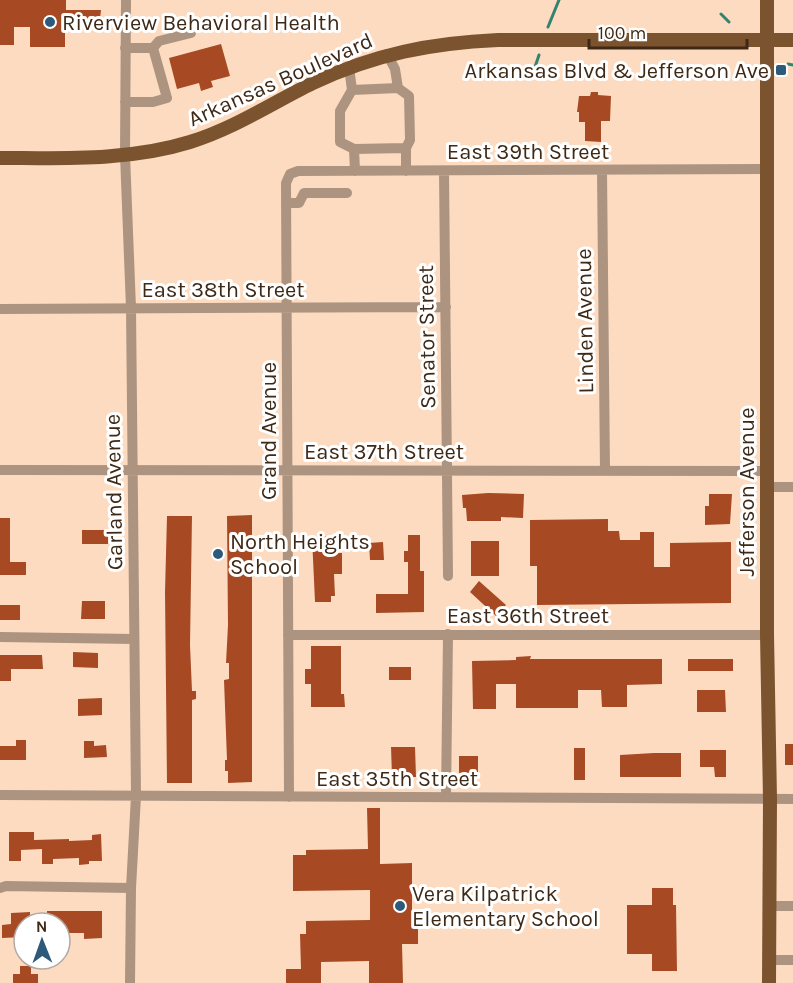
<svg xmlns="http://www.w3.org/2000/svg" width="793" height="983" font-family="Karla,sans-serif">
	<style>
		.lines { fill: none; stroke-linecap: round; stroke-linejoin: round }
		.stream { stroke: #348270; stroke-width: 3 }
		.building { fill: #a74a24 }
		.minor { stroke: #ac9481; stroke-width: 10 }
		.major { stroke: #7b532f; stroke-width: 14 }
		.poi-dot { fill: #2d5a7a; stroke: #fff; stroke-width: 2 }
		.labels { text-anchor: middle; stroke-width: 6; stroke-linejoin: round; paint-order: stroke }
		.poi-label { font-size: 22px; fill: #3e2916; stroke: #fff; text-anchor: start }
		.street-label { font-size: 22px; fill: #3e2916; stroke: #fff }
	</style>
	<rect width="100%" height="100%" fill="#fddbc0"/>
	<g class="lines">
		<path class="stream" d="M721 14 729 22
			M548 27 559 0
			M788 64 793 65
			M535 67 539 55"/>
	</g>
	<path class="building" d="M0 0H66V10H101L99 28H88V25H65V47H30V27H14V45H0Z
		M221 44 230 76 211 81 213 87 201 91 199 83 177 89 169 58Z
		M591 92H598V95L611 96 610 121H601V142L585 141V122H579V112H577L579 96H590Z
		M488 493 524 494 523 518 501 517V521H467L466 508H463L462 495Z
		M709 494H732L730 524 705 525V506H709Z
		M252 515V782L228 783V771H225V760H227L224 680 229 679V663H226L228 625 227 516Z
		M167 516H192L190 645 192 691H196V699L192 700V783H167L165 592Z
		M0 518H10V562H26V575H0Z
		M608 519V531H619L620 540H640V532H654V567H670V543L731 542V603L537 605V566H530V520Z
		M82 530H108V544H82Z
		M408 535H420V571H424V612L376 613V594H408V562H404V551H408Z
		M336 536V553H342V574H334L335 596H331V602H315L312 537Z
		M471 541H499V576H471Z
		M383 542 384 560H370L369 543Z
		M479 581 506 605 496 616 470 592Z
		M82 601H105V619H81Z
		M0 605H20V620H0Z
		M311 646H341V694H344L345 707H311V684H305V669H311Z
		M73 652 98 653V668L73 667Z
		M0 655H42L43 669H11V681H0Z
		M531 656 530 659H662V684L627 685V707H602L601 690H578V708H516V684H496V709H473L472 661 516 660V657Z
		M688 659H733V671H688Z
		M389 667H411V680H389Z
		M697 690H725L726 712H697Z
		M102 698V715L78 716V699Z
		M16 740H26V760H0V746H16Z
		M84 741H94V746L106 745 107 757 84 758Z
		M785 744H793V765H785Z
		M391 747H415L416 777H392Z
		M574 748H585V780H574Z
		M700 750H726V777H715L714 767H700Z
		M654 753H681V777H620V755Z
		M459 756H478V778L466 777V773H459Z
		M367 808H380V864L412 863V922H418V944H402L403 983H369V961L321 962V983H286V969H301L300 934H306V921L370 920V890L293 891V855H306V850L368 849Z
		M9 832H34V840L69 839V841L92 840V835L101 834 102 861H89V864L79 865V858L53 859V864H42V849L21 850V861H9Z
		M652 888H673V905H676L677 971H652V954H627V905H652Z
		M47 911H102V938L84 939V933H60V923H47Z
		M30 912V923H24V937L2 938V925L11 924V913Z
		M20 966H31V974H38V983H13V974H20Z"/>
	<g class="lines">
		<path class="minor" d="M126 0 125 155 131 308 136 796 131 888 130 983
			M125 48H153L159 41 191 33
			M387 54 395 69 398 88
			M349 67 352 90 398 88 409 96 410 140 406 148V171
			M352 90 340 111V142L354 149
			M125 102H153L167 98 153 48
			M602 170 605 471
			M355 171 354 149 406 148
			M444 171 448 576
			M286 203H299L304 193H347
			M0 309 446 307
			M0 470 767 471
			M767 487H793
			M288 635H767
			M0 637 134 639
			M0 795 793 799
			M289 797 286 183 290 174 298 171 767 169
			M446 797 448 634
			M0 888 6 886 131 888
			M770 906H793
			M769 960H793"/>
		<path class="major" d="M767 0V635L770 799 769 983
			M0 158C63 158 129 161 190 142 235 128 272 103 313 83 375 54 431 43 498 40H793"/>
	</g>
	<g class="poi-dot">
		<circle cx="50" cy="22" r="6"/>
		<rect x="775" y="64" width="12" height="12" rx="3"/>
		<circle cx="218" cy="554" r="6"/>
		<circle cx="400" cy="906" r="6"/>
	</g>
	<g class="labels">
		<g class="poi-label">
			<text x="62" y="30">Riverview Behavioral Health</text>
			<text x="769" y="78" text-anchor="end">Arkansas Blvd &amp; Jefferson Ave</text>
			<text x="230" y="549">North Heights<tspan x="230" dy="25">School</tspan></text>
			<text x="412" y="901">Vera Kilpatrick<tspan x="412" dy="25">Elementary School</tspan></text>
		</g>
		<g class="street-label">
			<text transform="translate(280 79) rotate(-24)" y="8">Arkansas Boulevard</text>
			<text x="528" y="159">East 39th Street</text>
			<text x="223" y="297">East 38th Street</text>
			<text transform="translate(584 321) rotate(-91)" y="8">Linden Avenue</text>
			<text transform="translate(426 337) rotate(-91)" y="8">Senator Street</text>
			<text transform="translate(268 431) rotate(-90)" y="8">Grand Avenue</text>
			<text x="384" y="459">East 37th Street</text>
			<text transform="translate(113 492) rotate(-91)" y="8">Garland Avenue</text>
			<text transform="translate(746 492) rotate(-90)" y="8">Jefferson Avenue</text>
			<text x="528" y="623">East 36th Street</text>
			<text x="397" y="786">East 35th Street</text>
		</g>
	</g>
	<g transform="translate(42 941) rotate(359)"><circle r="28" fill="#ffffff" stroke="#b2a9a2" stroke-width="1.5"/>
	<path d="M0-4.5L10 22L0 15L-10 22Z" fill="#2d5a7a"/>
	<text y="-9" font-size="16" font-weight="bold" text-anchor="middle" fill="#3e2916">N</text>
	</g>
	<path d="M589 39v9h158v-9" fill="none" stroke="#3e2916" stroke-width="3"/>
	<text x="598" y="39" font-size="18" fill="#3e2916" stroke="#ffffff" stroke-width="4.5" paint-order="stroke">100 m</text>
</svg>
